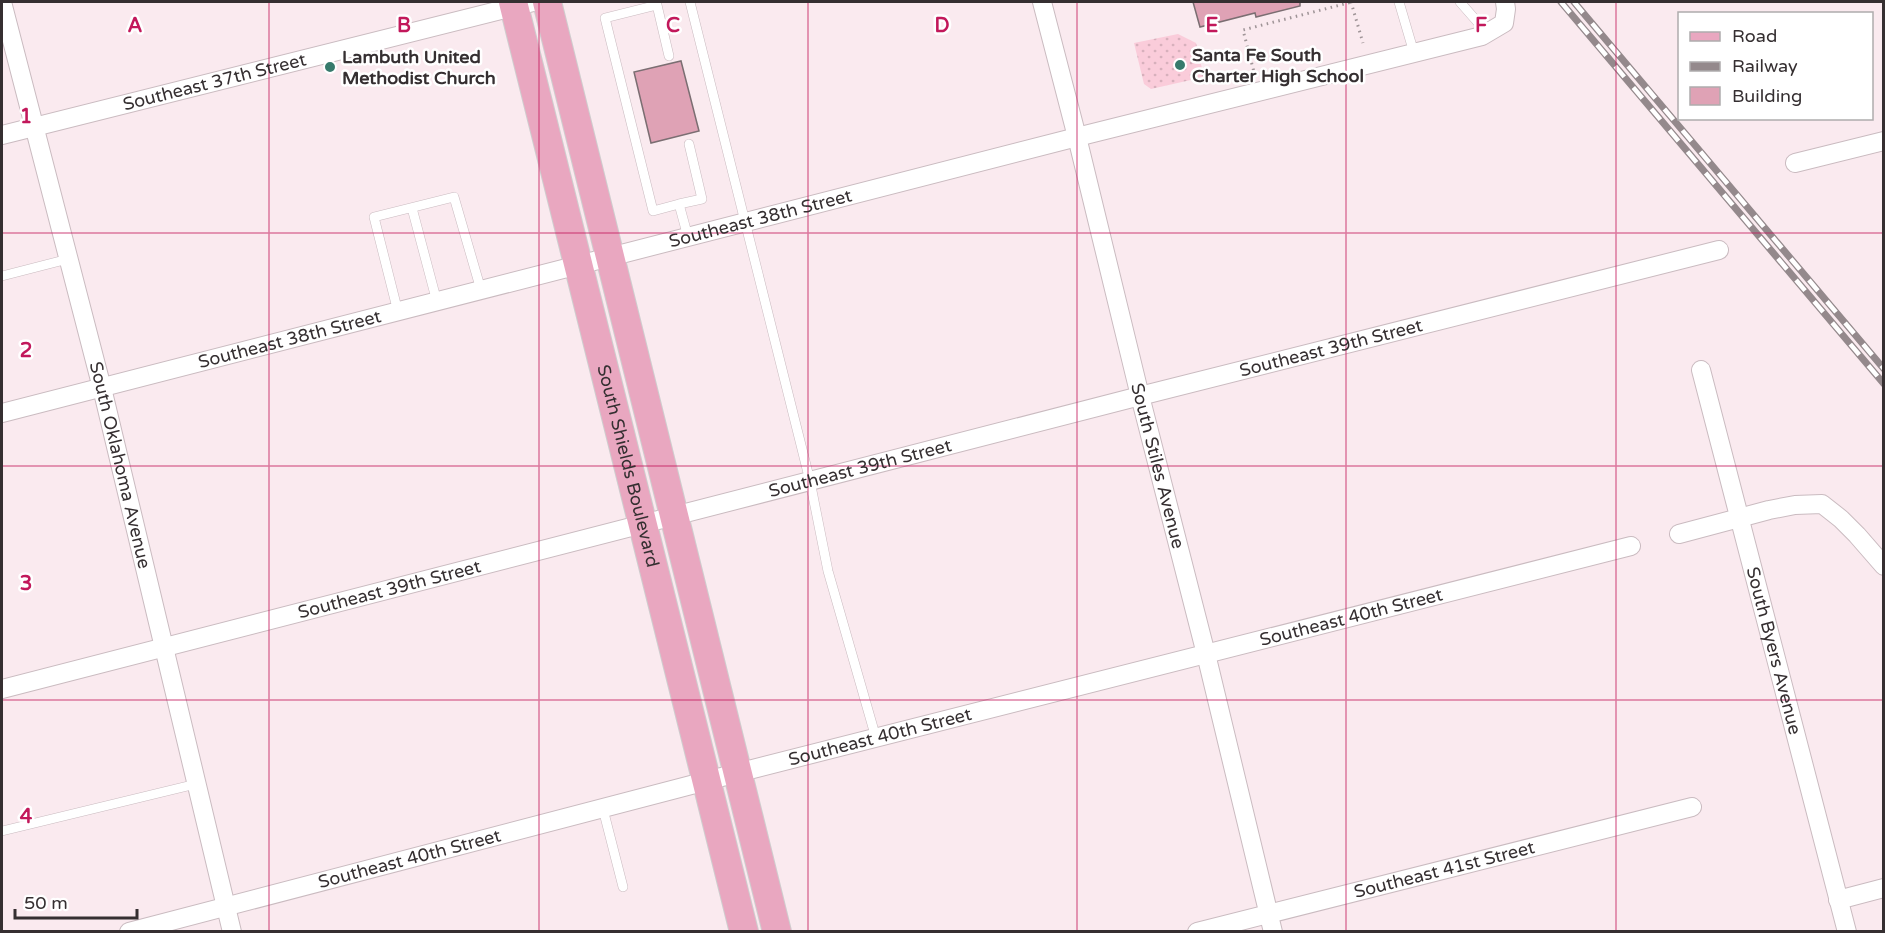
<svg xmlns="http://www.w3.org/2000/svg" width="1885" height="933" font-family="'Varela Round',sans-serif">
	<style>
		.park { fill: url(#park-dots) }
		.building { fill: #dfa2b5; stroke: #7b6e72; stroke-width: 1.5 }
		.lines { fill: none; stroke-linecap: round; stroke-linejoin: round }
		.service-casing { stroke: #cabbc0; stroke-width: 10 }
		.minor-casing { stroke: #cabbc0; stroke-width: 20 }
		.primary-casing { stroke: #cfcdce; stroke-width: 30 }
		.path { stroke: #9f9497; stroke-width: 3; stroke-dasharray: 1.5 4.5; stroke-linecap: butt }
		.service { stroke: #fff; stroke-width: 9 }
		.minor { stroke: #fff; stroke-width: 18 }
		.primary { stroke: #e9a7c0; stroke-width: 28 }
		.rail-casing { stroke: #94898c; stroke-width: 7 }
		.rail { stroke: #fff; stroke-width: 4.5; stroke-dasharray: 14; stroke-linecap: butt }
		.grid { fill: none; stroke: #c2185b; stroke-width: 1.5; stroke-opacity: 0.55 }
		.poi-dot { fill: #377a6c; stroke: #fff; stroke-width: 2 }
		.labels { text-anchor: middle; stroke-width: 5; stroke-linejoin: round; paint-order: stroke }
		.poi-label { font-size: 18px; font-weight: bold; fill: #352f31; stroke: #fff; text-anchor: start }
		.street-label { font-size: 18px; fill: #352f31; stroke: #fff }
		.grid-label { font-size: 20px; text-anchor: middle; font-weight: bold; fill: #c2185b; stroke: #fff; stroke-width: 5; stroke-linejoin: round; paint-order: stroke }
	</style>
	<defs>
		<pattern id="park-dots" width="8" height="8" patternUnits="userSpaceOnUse" patternTransform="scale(1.5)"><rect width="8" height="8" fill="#faccda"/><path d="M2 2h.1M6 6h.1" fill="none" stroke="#d7b0bc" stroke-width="1.8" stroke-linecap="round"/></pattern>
	</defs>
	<rect width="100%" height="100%" fill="#faeaef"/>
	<path class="park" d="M1178 34 1196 43 1204 77 1151 89 1144 84 1134 43Z"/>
	<path class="building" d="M1193 2H1300V6L1256 17 1255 13 1200 27Z
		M681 61 699 131 651 143 634 72Z"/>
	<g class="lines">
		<g class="service-casing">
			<path id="service" d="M690 2 810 481 828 571 876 738
				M1399 2 1414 53
				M1460 2 1488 34
				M669 56 657 5 605 18 653 211 679 204 688 237
				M679 204 702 199 689 144
				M412 208 437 302
				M2 276 68 259
				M398 312 374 217 454 197 481 290
				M603 809 623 887
				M2 831 196 784"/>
		</g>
		<g class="minor-casing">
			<g id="minor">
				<path id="s1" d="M2 2 102 388 232 932"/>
				<path id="s2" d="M1042 2 1077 137 1140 396 1206 654 1273 932"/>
				<path id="s3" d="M2 135 533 2"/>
				<path d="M1795 163 1884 141"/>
				<path id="s4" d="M1701 370 1847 932"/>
				<path id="s5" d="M2 413 1077 137 1482 36 1504 23 1506 9 1505 2"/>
				<path d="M1679 534 1769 510 1795 505 1822 504 1841 519 1857 535 1884 566"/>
				<path id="s6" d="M2 689 1140 396 1719 250"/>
				<path d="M1838 900 1884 888"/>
				<path id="s7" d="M129 932 737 773 1631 546"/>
				<path id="s8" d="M1197 932 1692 807"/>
			</g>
		</g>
		<g class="primary-casing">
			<g id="primary">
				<path id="s9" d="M513 2 744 932"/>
				<path d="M547 2 777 932"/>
			</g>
		</g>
		<path class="path" d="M1351 2 1363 43
			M1255 76 1243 30 1352 2"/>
		<use href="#service" class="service"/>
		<use href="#minor" class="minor"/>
		<use href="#primary" class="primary"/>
		<g class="rail-casing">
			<path id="rail" d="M1561 2 1884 384
				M1574 2 1884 369"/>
		</g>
		<use href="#rail" class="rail"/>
	</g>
	<path class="grid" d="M269 2V932M539 2V932M808 2V932M1077 2V932M1346 2V932M1616 2V932M2 233H1884M2 466H1884M2 700H1884"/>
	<g class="poi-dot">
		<circle cx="1180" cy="65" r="6"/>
		<circle cx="330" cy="67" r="6"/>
	</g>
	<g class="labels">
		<g class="poi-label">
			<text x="1192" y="61">Santa Fe South<tspan x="1192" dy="21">Charter High School</tspan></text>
			<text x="342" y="63">Lambuth United<tspan x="342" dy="21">Methodist Church</tspan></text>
		</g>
		<g class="street-label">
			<text dy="6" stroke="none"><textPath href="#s3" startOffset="219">Southeast 37th Street</textPath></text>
			<text dy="6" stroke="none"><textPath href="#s5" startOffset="783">Southeast 38th Street</textPath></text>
			<text dy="6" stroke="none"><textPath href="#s5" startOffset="297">Southeast 38th Street</textPath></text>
			<text dy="6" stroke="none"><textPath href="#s6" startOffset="1372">Southeast 39th Street</textPath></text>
			<text dy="6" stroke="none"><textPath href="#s1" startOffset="478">South Oklahoma Avenue</textPath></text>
			<text dy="6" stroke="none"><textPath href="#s9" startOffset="478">South Shields Boulevard</textPath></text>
			<text dy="6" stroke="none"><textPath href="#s2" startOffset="478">South Stiles Avenue</textPath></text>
			<text dy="6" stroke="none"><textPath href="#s6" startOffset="886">Southeast 39th Street</textPath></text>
			<text dy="6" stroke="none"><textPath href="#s6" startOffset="400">Southeast 39th Street</textPath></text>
			<text dy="6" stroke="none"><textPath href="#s7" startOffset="1262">Southeast 40th Street</textPath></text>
			<text dy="6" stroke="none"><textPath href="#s4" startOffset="290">South Byers Avenue</textPath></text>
			<text dy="6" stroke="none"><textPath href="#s7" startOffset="776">Southeast 40th Street</textPath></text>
			<text dy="6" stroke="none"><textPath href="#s7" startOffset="290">Southeast 40th Street</textPath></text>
			<text dy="6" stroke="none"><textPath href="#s8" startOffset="255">Southeast 41st Street</textPath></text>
		</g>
	</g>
	<g class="grid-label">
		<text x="135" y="32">A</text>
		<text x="404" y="32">B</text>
		<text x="673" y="32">C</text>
		<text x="942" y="32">D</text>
		<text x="1212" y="32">E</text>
		<text x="1481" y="32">F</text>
		<text x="26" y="123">1</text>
		<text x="26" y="357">2</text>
		<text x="26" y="590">3</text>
		<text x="26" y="823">4</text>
	</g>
	<rect width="1885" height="933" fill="none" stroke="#352f31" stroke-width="6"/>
	<rect x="1678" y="12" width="195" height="108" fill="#ffffff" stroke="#aeacad" stroke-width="1.5"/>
	<rect x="1690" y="32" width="30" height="9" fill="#e9a7c0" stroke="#aeacad" stroke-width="1.5"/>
	<text x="1732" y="42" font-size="18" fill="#352f31">Road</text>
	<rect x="1690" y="62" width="30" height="9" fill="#94898c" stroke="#aeacad" stroke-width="1.5"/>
	<text x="1732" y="72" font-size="18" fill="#352f31">Railway</text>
	<rect x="1690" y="87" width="30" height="18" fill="#dfa2b5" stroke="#aeacad" stroke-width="1.5"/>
	<text x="1732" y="102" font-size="18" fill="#352f31">Building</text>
	<path d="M15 909v9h122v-9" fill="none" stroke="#352f31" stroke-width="3"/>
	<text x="24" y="909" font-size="18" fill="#352f31" stroke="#ffffff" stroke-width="4.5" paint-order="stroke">50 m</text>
</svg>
